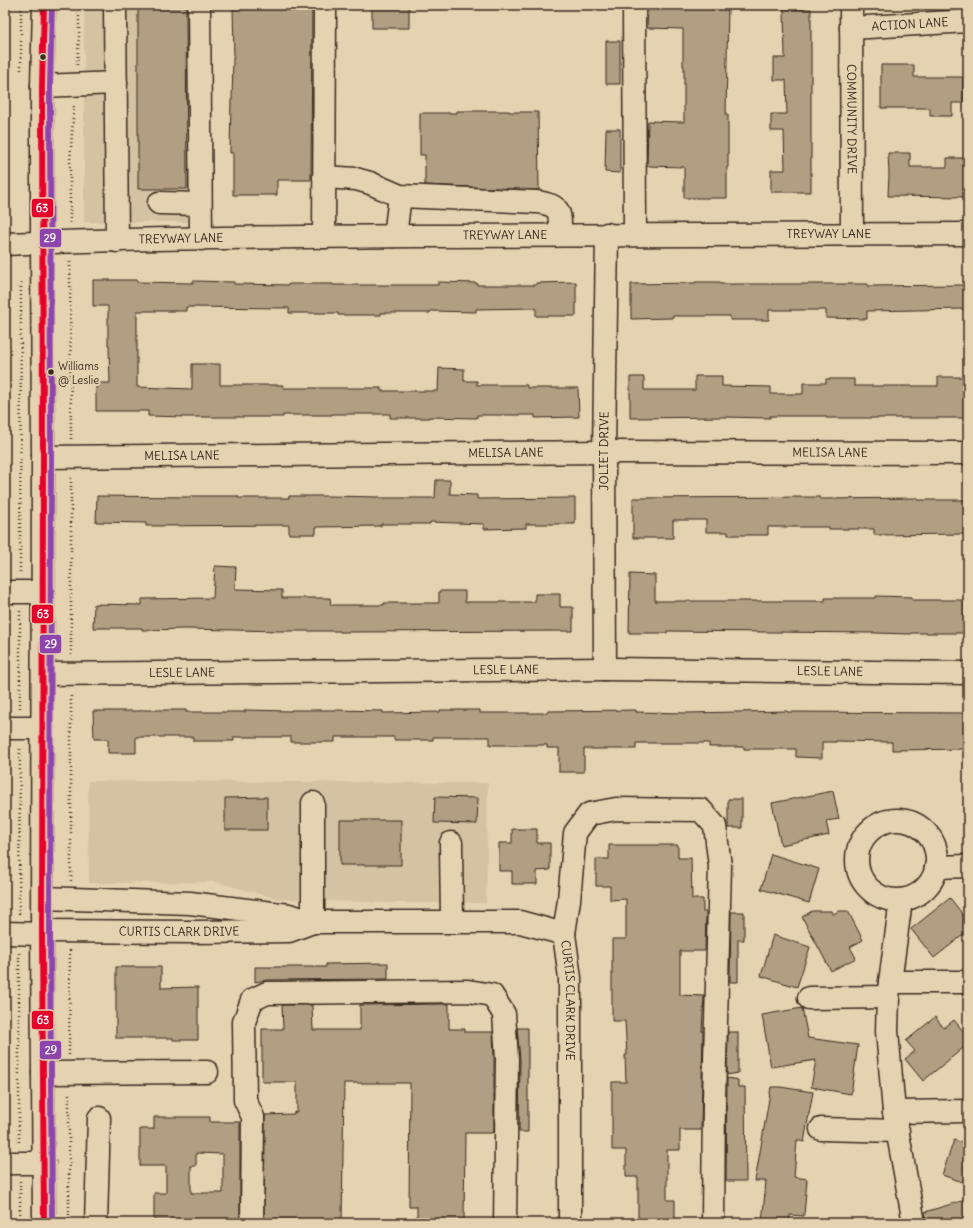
<svg xmlns="http://www.w3.org/2000/svg" width="973" height="1228" font-family="Delius,sans-serif">
	<style>
		.built { fill: #d5c2a2 }
		.building { fill: #b19e83; stroke: #3b2a1e; fill-rule: evenodd }
		.lines { fill: none; stroke-linecap: round; stroke-linejoin: round }
		.minor-casing { stroke: #3b2a1e; stroke-width: 25 }
		.path { stroke: #3b2a1e; stroke-width: 2.5; stroke-dasharray: 1 3; stroke-linecap: butt }
		.minor { stroke: #e5d2b0; stroke-width: 22 }
		.bus-1-casing { stroke: #e5d2b0; stroke-width: 9 }
		.bus-2-casing { stroke: #e5d2b0; stroke-width: 9 }
		.bus-1 { stroke: #e4002b; stroke-width: 6 }
		.bus-2 { stroke: #8e44ad; stroke-width: 6 }
		.bus-dot { fill: #3b2a1e; stroke: #e5d2b0; stroke-width: 1.5 }
		.labels { text-anchor: middle; stroke-width: 4; stroke-linejoin: round; paint-order: stroke }
		.bus-label { font-size: 11px; fill: #3b2a1e; stroke: #e5d2b0; text-anchor: start }
		.street-label { font-size: 12px; fill: #3b2a1e; stroke: #e5d2b0 }
		.line-badge { stroke: #e5d2b0; stroke-width: 1.5 }
		.badge-label { font-size: 11px; text-anchor: middle; font-weight: bold; fill: #fff }
	</style>
	<rect width="100%" height="100%" fill="#e5d2b0"/>
	<filter id="ink" filterUnits="userSpaceOnUse"><feTurbulence type="fractalNoise" baseFrequency=".025" numOctaves="2"/><feDisplacementMap in="SourceGraphic" scale="8" xChannelSelector="R" yChannelSelector="G"/><feConvolveMatrix kernelMatrix="1 2 1 2 8 2 1 2 1" color-interpolation-filters="sRGB"/></filter>
	<g filter="url(#ink)">
		<path class="built" d="M84 5H211V222H84Z
			M5 369H8L6 704H5Z
			M88 781 488 783 486 903H389L278 899 216 882 89 883Z"/>
		<path class="building" d="M138 5H186L187 189H138Z
			M233 5H312L311 180H277V195H233V153H230L231 100H232L233 58H234Z
			M372 5H409V28H372Z
			M648 5H728L726 115H728V167H727V198H684V167L647 166 648 121 684 122V66H683V29L647 28Z
			M784 9H811V192H771V170H785L784 131H771V114H787L786 80H774V58H785Z
			M606 41H620V84H606Z
			M881 65H914V77H963V103H952V116H930V108H881Z
			M457 111H509V112H538L539 190 425 185V155H420V113H457Z
			M606 129H620V173L605 172Z
			M888 153H910V167H947V158H968V197L888 196 889 174Z
			M93 280H137V282L193 283V281L234 282V284L289 285V284H333V285H438V282L477 283V285H536V283L576 282V316H536V308L476 309V312L430 311V313H381V315H338V313H289V308L186 307V311H137V387L192 389V364H220V385H283V388H381V391H438L439 368 464 369V381H477V385H527V388H578L579 417 535 418V415H477V418L429 417V418H390V414H332V415H283V417H185L148 416V411H96V383H110L109 345H108V306H93Z
			M695 282H720V284H868L867 286 964 285 965 309 867 311V319L826 318V310H769V320H730V316H672V318L631 319V284L695 283Z
			M695 376H722V386L771 387V394H803V383H826V379H854V386H938V377H966V418H826V416H770V418L722 417 630 418V377H644V390H695Z
			M436 480H450V494L477 495V499L575 498V524H526V528L484 529V524L430 522V524H381V526L316 527V534H289V525L146 526V523L96 522 97 496 190 497V496H238V498H289V496H329L380 497V498H435Z
			M820 497V499L917 498V500H966V534L874 535V529H829V527H768V535H728V532H706V520H673V538H633V498Z
			M215 566 236 567 235 589 282 590V598H330L331 605H384V603H439V591H465V602H535V594H560V607H573V631L340 632V631H282L185 629 142 630V628H93L94 604 142 605V599L213 598Z
			M630 574 655 575V601H825V598H876V596L912 597V600H965L966 633H911V634L876 633 667 631V633H629Z
			M141 710H186V712H245V710L291 711V710H335L383 711V713L440 712V710H480V713H547V711L636 710V712L687 713 787 711V712L968 713V749L892 750V742L836 741V742H822V758L796 757V749H744V747H709V743H636V749H584V772H559V748H547V745H490V737H433V740H394V737H335V742H291V737H234V741H193V737H136V753H108V739H94L93 711H141Z
			M833 791 839 819 826 821 829 835 781 845 772 803Z
			M267 797V830H225V798Z
			M435 797 478 798 477 824 434 823Z
			M728 799H742V828H728Z
			M340 820H401V865H340Z
			M512 829H537V843H550V870L537 871V884H512V871H499V843H512Z
			M609 845H678V858H691L692 899H703V912H706L705 951H680V995L704 996 702 1031H703L701 1130H680V1150H667V1200H675V1223H638V1177H626V1150H612V1082H626L625 1055H627L625 1021H612V939H626V899L610 900V886H596V859H609Z
			M771 854 819 869 809 903 761 889Z
			M950 898 968 921V931L934 958 911 929Z
			M812 911H831L833 914 839 911H848L863 940 850 947 856 958 831 971 802 917Z
			M731 912H744V940H738V982H730Z
			M773 935 810 947 797 987 761 976Z
			M388 963V979L267 980 255 982V967H326V964Z
			M116 967H161V988L198 987V1040H173V1038H116Z
			M449 1004V1029H465V1032H493L494 1059V1132H492V1133H465L464 1223H417V1207H409L410 1083H344L342 1223H264L265 1115 294 1114V1112H297V1082H262V1029H283L282 1005H312L313 1030H360V1005Z
			M802 1008 808 1038 858 1045 851 1094 811 1087 816 1060 771 1067 762 1015Z
			M935 1017 944 1028 954 1020 968 1037V1044L923 1081 905 1059 915 1051 906 1041Z
			M517 1028H528V1132H519L520 1059Z
			M728 1032H738V1073L727 1075Z
			M727 1078 738 1080V1087H745L746 1181H726Z
			M771 1087H780L813 1092 804 1142 797 1140 794 1177 807 1179 804 1216 790 1215 789 1223H762L766 1181H755Z
			M154 1117H210V1122H240V1223H154V1193H166V1166H140V1129H154ZM196 1153 223 1154V1193H191V1166H196Z
			M954 1140 968 1144V1184L942 1175Z
			M968 1199V1223H926L925 1212Z"/>
		<g class="lines">
			<g class="minor-casing">
				<g id="minor">
					<path d="M115 5 117 241"/>
					<path d="M199 5 201 239"/>
					<path d="M634 5 635 234"/>
					<path id="s1" d="M851 5 852 234"/>
					<path id="s2" d="M851 28 968 21"/>
					<path d="M42 86 116 83"/>
					<path d="M324 177 356 179 370 183 400 196 537 202C562 206 560 212 560 235"/>
					<path d="M159 203 200 204"/>
					<path d="M395 236 400 196"/>
					<path d="M324 237 325 5"/>
					<path id="s3" d="M5 244C142 238 279 237 416 236 600 234 784 234 968 234"/>
					<path id="s4" d="M43 457 604 452 968 453"/>
					<path d="M5 592H43"/>
					<path id="s5" d="M605 669 604 452 607 234"/>
					<path id="s6" d="M43 674 605 669 968 673"/>
					<path d="M5 728H42"/>
					<path d="M313 803V922"/>
					<circle cx="897" cy="860" r="40"/>
					<path d="M451 843 452 921"/>
					<path d="M936 867 968 866"/>
					<path id="s7" d="M43 898 190 903 289 915 313 922H520L564 934 570 978V1223"/>
					<path d="M901 900 888 997 887 1031 894 1112 914 1223"/>
					<path id="s8" d="M42 931 192 932 289 931 313 922"/>
					<path d="M5 933 42 934"/>
					<path d="M564 934 569 900 575 833 589 814 616 809 701 810 715 826 720 866 714 1099 713 1223"/>
					<path d="M890 982H968"/>
					<path d="M809 998 888 997"/>
					<path d="M43 1073 207 1072"/>
					<path d="M894 1112 968 1111"/>
					<path d="M821 1129 898 1131"/>
					<path d="M5 1163H44"/>
					<path d="M44 1223 42 934 43 457 42 243V86L44 5"/>
					<path d="M96 1223 99 1118"/>
					<path d="M252 1223 253 1117 245 1100 244 1022 252 1000 267 993 468 991 492 995 504 1014 507 1059 505 1223"/>
				</g>
			</g>
			<path class="path" d="M77 65 79 36V5
				M21 70V5
				M70 223V162L74 104
				M70 262 71 439
				M20 572 21 281
				M71 655V476
				M20 708V611
				M71 881V694
				M19 914 20 747
				M19 953V1144
				M69 1055 70 950
				M20 1181V1223
				M69 1223V1092"/>
			<use href="#minor" class="minor"/>
			<g class="bus-1-casing">
				<path id="bus-1" d="M44 5 42 86 43 457 42 934 44 1223"/>
			</g>
			<g class="bus-2-casing">
				<path id="bus-2" d="M52 5 50 86 51 457 50 934 52 1223"/>
			</g>
			<use href="#bus-1" class="bus-1"/>
			<use href="#bus-2" class="bus-2"/>
		</g>
	</g>
	<g class="bus-dot">
		<circle cx="43" cy="57" r="3.5"/>
		<circle cx="51" cy="372" r="3.5"/>
	</g>
	<g class="labels">
		<g class="bus-label">
			<text x="58" y="370">Williams<tspan x="58" dy="14">@ Leslie</tspan></text>
		</g>
		<g class="street-label">
			<text dy="4" stroke="none"><textPath href="#s2" startOffset="59">ACTION LANE</textPath></text>
			<text dy="4" stroke="none"><textPath href="#s1" startOffset="114">COMMUNITY DRIVE</textPath></text>
			<text dy="4" stroke="none"><textPath href="#s3" startOffset="824">TREYWAY LANE</textPath></text>
			<text dy="4" stroke="none"><textPath href="#s3" startOffset="500">TREYWAY LANE</textPath></text>
			<text dy="4" stroke="none"><textPath href="#s3" startOffset="176">TREYWAY LANE</textPath></text>
			<text dy="4" stroke="none"><textPath href="#s5" startOffset="218">JOLIET DRIVE</textPath></text>
			<text dy="4" stroke="none"><textPath href="#s4" startOffset="463">MELISA LANE</textPath></text>
			<text dy="4" stroke="none"><textPath href="#s4" startOffset="787">MELISA LANE</textPath></text>
			<text dy="4" stroke="none"><textPath href="#s4" startOffset="139">MELISA LANE</textPath></text>
			<text dy="4" stroke="none"><textPath href="#s6" startOffset="463">LESLE LANE</textPath></text>
			<text dy="4" stroke="none"><textPath href="#s6" startOffset="787">LESLE LANE</textPath></text>
			<text dy="4" stroke="none"><textPath href="#s6" startOffset="139">LESLE LANE</textPath></text>
			<text dy="4" stroke="none"><textPath href="#s8" startOffset="137">CURTIS CLARK DRIVE</textPath></text>
			<text dy="4" stroke="none"><textPath href="#s7" startOffset="591">CURTIS CLARK DRIVE</textPath></text>
		</g>
	</g>
	<g class="line-badge">
		<rect x="31" y="198" width="23" height="20" rx="4" fill="#e4002b"/>
		<rect x="39" y="228" width="23" height="20" rx="4" fill="#8e44ad"/>
		<rect x="31" y="604" width="23" height="20" rx="4" fill="#e4002b"/>
		<rect x="39" y="634" width="23" height="20" rx="4" fill="#8e44ad"/>
		<rect x="31" y="1010" width="23" height="20" rx="4" fill="#e4002b"/>
		<rect x="39" y="1040" width="23" height="20" rx="4" fill="#8e44ad"/>
	</g>
	<g class="badge-label">
		<text x="42" y="212">63</text>
		<text x="50" y="242">29</text>
		<text x="43" y="618">63</text>
		<text x="51" y="648">29</text>
		<text x="43" y="1024">63</text>
		<text x="51" y="1054">29</text>
	</g>
	<rect width="973" height="1228" fill="none" stroke="#e5d2b0" stroke-width="20"/>
	<rect x="10" y="10" width="953" height="1208" fill="none" stroke="#3b2a1e" stroke-width="1.5" filter="url(#ink)"/>
</svg>
